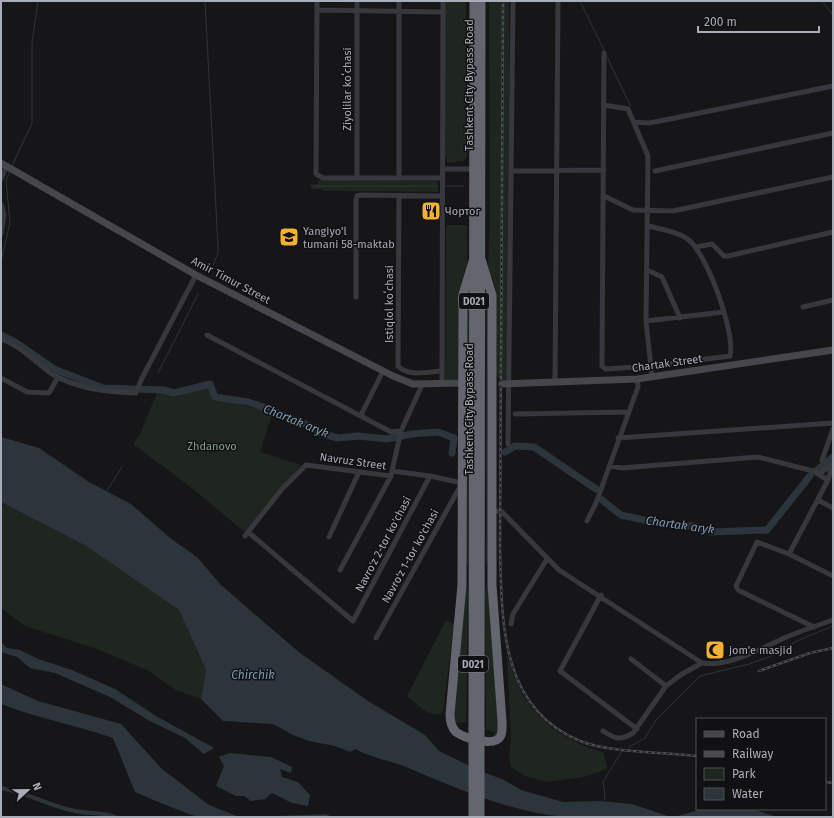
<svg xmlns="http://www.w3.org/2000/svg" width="834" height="818" font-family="'Fira Sans',sans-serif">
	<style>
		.green { fill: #1e261f }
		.water { fill: #2c353c }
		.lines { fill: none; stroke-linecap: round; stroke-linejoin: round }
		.stream { stroke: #2c353c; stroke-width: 1 }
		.canal { stroke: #2c353c; stroke-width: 4 }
		.river { stroke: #2c353c; stroke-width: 7 }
		.street { stroke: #37383d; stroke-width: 5 }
		.secondary { stroke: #45474d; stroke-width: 7 }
		.highway { stroke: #63666e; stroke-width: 9 }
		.rail-casing { stroke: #4a4c52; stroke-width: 2.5 }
		.rail { stroke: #111113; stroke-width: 1; stroke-dasharray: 3; stroke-linecap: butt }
		.highway-bridge { stroke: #63666e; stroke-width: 9 }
		.labels { text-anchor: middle; stroke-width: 3; stroke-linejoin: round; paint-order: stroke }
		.shield { fill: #111113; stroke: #7b7e86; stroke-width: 1 }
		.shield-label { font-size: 10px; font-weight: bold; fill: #a8adb8 }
		.street-label { font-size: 11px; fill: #a8adb8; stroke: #111113 }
		.poi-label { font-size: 11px; fill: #a8adb8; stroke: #111113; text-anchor: start }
		.park-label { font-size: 11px; fill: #7fa381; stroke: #111113 }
		.water-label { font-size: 12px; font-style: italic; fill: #7f9bb3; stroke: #111113 }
	</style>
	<rect width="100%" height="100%" fill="#161618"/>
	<path class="green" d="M445 1H466L467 156 464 161 447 163V157H444Z
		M489 1H509L510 171 507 380H501L496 375 497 346 495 328 496 291 488 265 490 220Z
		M318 180 438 181V192L323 191V189H311V184H318Z
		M446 225H467V264L458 294V379L445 380Z
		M486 286 490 295 488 560 486 568Z
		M469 287 468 567 464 556 466 294Z
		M206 386 209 387 214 399 273 412 260 452 301 465 246 533 188 485 133 444 139 436 157 393H166L175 397Z
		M1 502 86 546 179 610 206 670 201 699 176 690 149 671 97 649 25 626 1 608Z
		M465 579 468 591 466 722 455 723 453 720Z
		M489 579 499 714 498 735 493 736 494 732 486 729 485 591Z
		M446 620 454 624 443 712C432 721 415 703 407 696Z
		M507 654C518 694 534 721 572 740 582 746 594 749 604 753L607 769 584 777 547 782 525 776 511 767 509 759 511 736Z"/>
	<path class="water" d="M1 437 39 448 89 482 131 504 169 537 198 558 221 585 300 653 368 701 425 735 439 751 476 769 504 780 521 790 563 802 600 801 632 804 671 817C636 817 600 818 565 817 509 812 457 788 406 767 389 760 371 758 355 749L350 752 335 746 309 741 293 735 273 724 223 721 201 699 206 670 179 610 86 546 1 502Z
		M1 642 7 648 20 650 38 659 72 670 115 689 156 716 214 748 204 754 185 738 148 720 110 697 55 673 30 668 17 657 1 652Z
		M1 684 38 701 121 724 162 769 209 805 239 817H197L163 804 135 792 113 738C76 725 37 718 1 704Z
		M230 753 271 757 292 767 291 773 280 769 282 777 298 782 310 795 308 806 292 803 272 793 265 799 251 801 244 796H236L216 786 224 766 219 757Z
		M703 809H752L777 817H674Z
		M326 814 332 817H253Z"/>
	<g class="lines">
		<path class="stream" d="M205 1 218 246V253L213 265
			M580 1 604 50
			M822 1 833 15
			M606 55 631 107
			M12 166 32 123V43L38 1
			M314 186H436
			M445 186H463
			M1 262 10 222 6 181 10 171
			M158 373 198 294
			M106 492 122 467
			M629 747 645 738 656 720 700 676 749 664 769 657 799 640 833 626
			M604 800 605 796 603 782 622 751"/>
		<path class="canal" d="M1 788C27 792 50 807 75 811 88 814 103 812 115 817"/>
		<path class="river" d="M1 335 15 342 54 369 103 388 163 390 174 393 210 384 215 397 248 402 263 407 310 426 322 434 338 438 358 436 387 439 412 434 438 432 454 438 452 453
			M505 452 515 446 534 447 596 489
			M817 470 833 457
			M602 500 621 515 662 524 694 526 711 532 767 530 810 476"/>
		<path class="street" d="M317 1 316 174 323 178H443
			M317 10 442 12
			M604 53 602 366 606 369 651 366 730 356C736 334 706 249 686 238 676 231 660 229 648 226
			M604 105 628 109 648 156 646 321 652 377
			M634 122 649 123 665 120 833 86
			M443 169H474
			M512 171 604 170
			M655 171 833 133
			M357 178V1
			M399 178V1
			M1 179 6 167
			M399 196 398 366C409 377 427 372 442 371
			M604 196 633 210 673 211 833 177
			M1 204 4 215 1 234
			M696 247 712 244 724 256H728L833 232
			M647 270 662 277 680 318
			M356 297V200L357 196 361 195 442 196
			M803 307 833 300
			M646 321 724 312
			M207 335 391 432 401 431
			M1 339C21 346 35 362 52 374 77 389 108 392 136 393L142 378 196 275
			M1 378 27 392 49 393 58 377
			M555 382 558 1
			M442 384 443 1
			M515 414 628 412
			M361 415 383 371
			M618 438 833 423
			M508 444 513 1
			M822 460 833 429
			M609 466 622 468 758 457 813 471 828 480 789 554
			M392 471 401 431 422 385
			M819 474 833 464
			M828 480 833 464
			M818 500 833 508
			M491 510 502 512 559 570 702 663C729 668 765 646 789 636 804 630 818 625 833 620
			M587 521 596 503 638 387 637 379
			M248 532 353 621 430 476
			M245 536 282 489 306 465 391 476 392 471 430 476 462 483 376 638
			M329 537 359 472
			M340 570 391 476
			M601 595 560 671 637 729
			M511 624 513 614 547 559
			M814 627 738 590 736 586 757 542 789 554 833 576
			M631 659 666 686
			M603 731C615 739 620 741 633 733L666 686 682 674 702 663"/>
		<path class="secondary" d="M1 163 196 275 393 376 413 384 462 383
			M502 384 637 379 833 350"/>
		<path class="highway" d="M474 258 463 294 462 585 450 714C450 721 451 727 456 732 464 738 494 747 500 737 503 733 502 726 502 721L492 585V295L481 259
			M473 728 474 1
			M480 728 481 1"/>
		<g class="rail-casing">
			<path id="rail" d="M503 1 500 547C502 620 499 708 580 741 609 753 664 752 697 756
				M759 671 810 653 833 648
				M825 782 833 783"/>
		</g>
		<use href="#rail" class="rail"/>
		<path class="highway-bridge" d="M473 817V728
			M480 817V728"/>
	</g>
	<defs>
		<g id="restaurant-square" transform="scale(1)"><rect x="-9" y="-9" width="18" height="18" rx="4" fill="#f2b134" stroke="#111113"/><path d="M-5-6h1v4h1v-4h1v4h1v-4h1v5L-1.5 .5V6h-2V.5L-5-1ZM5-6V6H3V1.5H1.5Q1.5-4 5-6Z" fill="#111"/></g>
		<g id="school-square" transform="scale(1)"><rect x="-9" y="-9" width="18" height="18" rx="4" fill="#f2b134" stroke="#111113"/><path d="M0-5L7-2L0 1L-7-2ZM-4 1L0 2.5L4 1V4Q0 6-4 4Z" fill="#111"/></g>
		<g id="mosque-square" transform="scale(1)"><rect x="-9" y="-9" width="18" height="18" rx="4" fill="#f2b134" stroke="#111113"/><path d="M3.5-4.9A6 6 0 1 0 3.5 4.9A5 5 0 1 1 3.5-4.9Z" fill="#111"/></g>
	</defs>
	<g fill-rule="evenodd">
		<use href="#restaurant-square" x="431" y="211"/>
		<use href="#school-square" x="289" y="237"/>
		<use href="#mosque-square" x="715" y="650"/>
	</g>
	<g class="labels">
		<g class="shield">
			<rect x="459" y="293" width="30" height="16" rx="3"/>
			<rect x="458" y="656" width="30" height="16" rx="3"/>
		</g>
		<g class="shield-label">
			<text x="474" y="305">D021</text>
			<text x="473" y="668">D021</text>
		</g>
		<g class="street-label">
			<text transform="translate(469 85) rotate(-90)" y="4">Tashkent City Bypass Road</text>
			<text transform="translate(347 89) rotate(-90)" y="4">Ziyolilar koʻchasi</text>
			<text transform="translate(231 280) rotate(28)" y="4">Amir Timur Street</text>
			<text transform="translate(389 304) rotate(-90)" y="4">Istiqlol koʻchasi</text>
			<text transform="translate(667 363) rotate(-8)" y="4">Chartak Street</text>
			<text transform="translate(469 409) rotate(-90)" y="4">Tashkent City Bypass Road</text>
			<text transform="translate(353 461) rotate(8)" y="4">Navruz Street</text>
			<text transform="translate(383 544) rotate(-62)" y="4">Navro'z 2-tor ko'chasi</text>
			<text transform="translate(410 556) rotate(-61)" y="4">Navro'z 1-tor ko'chasi</text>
		</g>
		<g class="poi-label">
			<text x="445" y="215">Чортог</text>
			<text x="303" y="235">Yangiyo'l<tspan x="303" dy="13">tumani 58-maktab</tspan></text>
			<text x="729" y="654">jom'e masjid</text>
		</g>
		<g class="park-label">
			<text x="212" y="450">Zhdanovo</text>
		</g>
		<g class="water-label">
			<text transform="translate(296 421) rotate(22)" y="4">Chartak aryk</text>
			<text transform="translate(680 525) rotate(8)" y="4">Chartak aryk</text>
			<text x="253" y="679">Chirchik</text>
		</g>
	</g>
	<rect width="834" height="818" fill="none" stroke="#a8adb8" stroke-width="4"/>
	<rect x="696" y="718" width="130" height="92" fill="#111113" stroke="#4d4f55"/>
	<rect x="704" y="731" width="20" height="6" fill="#45474d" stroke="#4d4f55"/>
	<text x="732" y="738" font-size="12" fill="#a8adb8">Road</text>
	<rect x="704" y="751" width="20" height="6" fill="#4a4c52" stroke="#4d4f55"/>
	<text x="732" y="758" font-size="12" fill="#a8adb8">Railway</text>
	<rect x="704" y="768" width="20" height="12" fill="#1e261f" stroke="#4d4f55"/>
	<text x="732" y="778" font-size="12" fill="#a8adb8">Park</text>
	<rect x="704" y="788" width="20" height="12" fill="#2c353c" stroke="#4d4f55"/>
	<text x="732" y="798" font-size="12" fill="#a8adb8">Water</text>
	<g transform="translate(28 790) rotate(68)" stroke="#111113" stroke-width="3" paint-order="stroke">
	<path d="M0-3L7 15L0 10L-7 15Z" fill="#a8adb8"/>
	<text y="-6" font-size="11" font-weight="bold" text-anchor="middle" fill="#a8adb8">N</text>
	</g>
	<path d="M698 26v6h121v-6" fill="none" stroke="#a8adb8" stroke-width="2"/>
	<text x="704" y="26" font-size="12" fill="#a8adb8" stroke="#111113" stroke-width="3" paint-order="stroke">200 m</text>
</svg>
